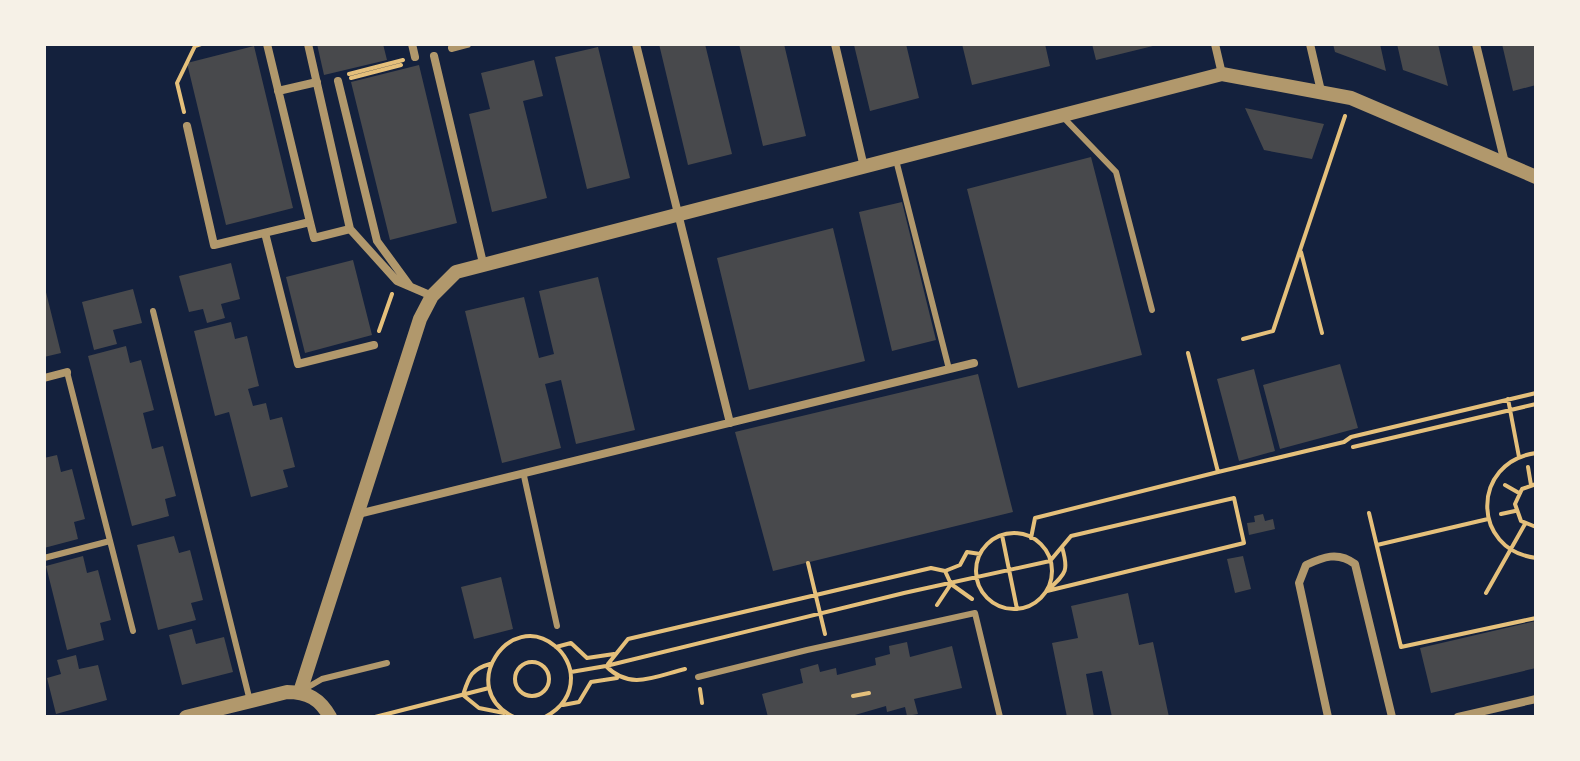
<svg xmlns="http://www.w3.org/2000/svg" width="1580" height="761" font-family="'Asap Condensed',sans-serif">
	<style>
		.building { fill: #48494c }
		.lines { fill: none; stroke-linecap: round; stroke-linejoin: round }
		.path { stroke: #e5c07b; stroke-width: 4 }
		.service { stroke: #b1986c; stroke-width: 6 }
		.minor { stroke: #b1986c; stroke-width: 8 }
		.tertiary { stroke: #b1986c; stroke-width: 14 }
	</style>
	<rect width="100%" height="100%" fill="#14213d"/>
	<path class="building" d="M317 44H383L387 60 324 75Z
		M659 44H705L732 154 688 165Z
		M739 44H784L806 136 763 146Z
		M859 44H906L919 98 870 111 854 45Z
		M962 44H1045L1050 66 972 85Z
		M1092 44H1157V45L1096 60Z
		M1333 44H1380L1386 71 1335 52Z
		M1397 44H1438L1448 86 1403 70Z
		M1502 44H1536V85L1513 91Z
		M254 46 293 208 226 225 187 63Z
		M598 47 630 178 587 189 555 57Z
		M534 60 543 96 523 101 547 198 492 212 469 114 490 109 481 73Z
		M419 65 457 223 390 240 351 82Z
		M1245 108 1324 124 1312 159 1264 150Z
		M1091 157 1142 355 1018 388 967 189Z
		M902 202 936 340 892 351 859 212Z
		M833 228 865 361 749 390 717 258Z
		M353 260 372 335 305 353 286 277Z
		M231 263 240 299 221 304 225 318 207 323 203 309 189 312 179 276Z
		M598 277 635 430 576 444 561 380 545 384 561 448 502 463 465 311 524 297 539 358 554 354 539 291Z
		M44 284 61 353 44 357Z
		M133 289 142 323 113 330 117 344 94 350 82 302Z
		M231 322 235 339 247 336 259 386 248 389 253 406 266 403 270 420 282 417 295 467 283 470 288 487 251 497 229 412 215 416 194 331Z
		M126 346 130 363 141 360 154 410 143 413 152 449 163 446 176 496 165 499 169 516 132 526 88 356Z
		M1340 364 1358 428 1280 449 1263 385Z
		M1254 369 1275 451 1239 461 1217 379Z
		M978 374 1013 512 773 571 735 432Z
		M57 455 61 472 72 469 85 519 74 522 78 539 44 548V458Z
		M1263 514 1265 521 1273 519 1275 529 1249 535 1247 523 1255 522 1254 516Z
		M174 536 179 553 190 550 203 600 191 603 196 620 158 630 137 545Z
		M83 556 87 573 98 570 111 620 100 623 104 640 67 650 46 566Z
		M1243 556 1251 589 1235 593 1227 559Z
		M501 577 513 629 474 639 461 587Z
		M1128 593 1139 645 1153 642 1169 717H1112L1102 671 1086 674 1094 717H1067L1052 643 1078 638 1071 606Z
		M1536 621V668L1431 693 1420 648Z
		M192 629 196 644 224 637 233 672 182 685 169 635Z
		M907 642 910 657 952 646 962 688 914 699 918 714 907 716 905 707 887 712 886 706 848 717H768L762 694 803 683 800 669 818 664 820 672 836 668 837 675 876 665 875 658 890 654 889 646Z
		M76 655 79 669 98 665 107 700 56 714 47 678 61 674 57 660Z"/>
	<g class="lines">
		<path class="path" d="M349 74 403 60
			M351 78 401 65
			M184 112 177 83 195 46 201 44
			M1301 252 1322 333
			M379 331 392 294
			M1243 339 1273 331 1345 116
			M1188 353 1218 472 1344 442 1351 437 1536 393
			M1508 399 1519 457
			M1353 447 1536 404
			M1536 453C1471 462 1471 550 1536 558
			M1528 467 1531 485
			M1536 484 1522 489 1515 504 1521 521 1536 527
			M1505 485 1519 493
			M1369 513 1401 647 1536 618
			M1501 514 1515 511
			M976 571a38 38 0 1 1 76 0a38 38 0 1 1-76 0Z
			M1002 535 1017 609
			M1031 538 1035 518 1218 472
			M1377 545 1488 519
			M808 563 825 634
			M945 571 960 565 967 552 980 554
			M1049 589C1066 573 1069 571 1062 547
			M1486 593 1525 524
			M937 605 951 584
			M556 647 571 643 587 658 614 654
			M515 679a17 17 0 1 1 34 0a17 17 0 1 1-34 0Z
			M490 664C471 669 469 677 463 695L479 708 504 713
			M608 664 628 639 931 568 945 571 951 584 972 599
			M606 666C630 691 656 676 685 669
			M571 672 606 666 904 593 1050 561 1071 536 1234 498 1244 543 1047 591
			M700 689 702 703
			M853 696 869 693
			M563 705 579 702 591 682 617 678
			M375 717 489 688
			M514 717C455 689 510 608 555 646 565 654 571 666 571 678 571 696 560 709 545 717"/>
		<path class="service" d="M1062 116 1116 172 1152 310
			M896 160 949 369
			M153 311 250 701
			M67 372 133 631
			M524 476 557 626
			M44 558 110 541
			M698 677 807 650 975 613 1000 717
			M303 690 322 679 387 663"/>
		<path class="minor" d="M308 44 350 229 397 281 432 296
			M412 44 415 57
			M636 44 730 423
			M835 44 864 167
			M1215 44 1222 74
			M1310 44 1321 91
			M1476 44 1505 163
			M452 48 467 44
			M434 56 483 263
			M338 81 377 241 410 286
			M278 91 317 82
			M187 126 214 245 310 222 267 44
			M310 222 314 238 350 229
			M265 233 298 364 374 345
			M44 378 67 372
			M358 514 974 363
			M1328 717 1299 583 1306 565C1323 557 1338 551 1355 564L1392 717
			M1458 717 1536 699"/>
		<path class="tertiary" d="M300 692 420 319 432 296 456 272 1222 74 1351 98 1536 177
			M186 717 287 692C308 692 320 699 330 717"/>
	</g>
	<rect width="1580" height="761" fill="none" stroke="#f6f1e7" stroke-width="92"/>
</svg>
